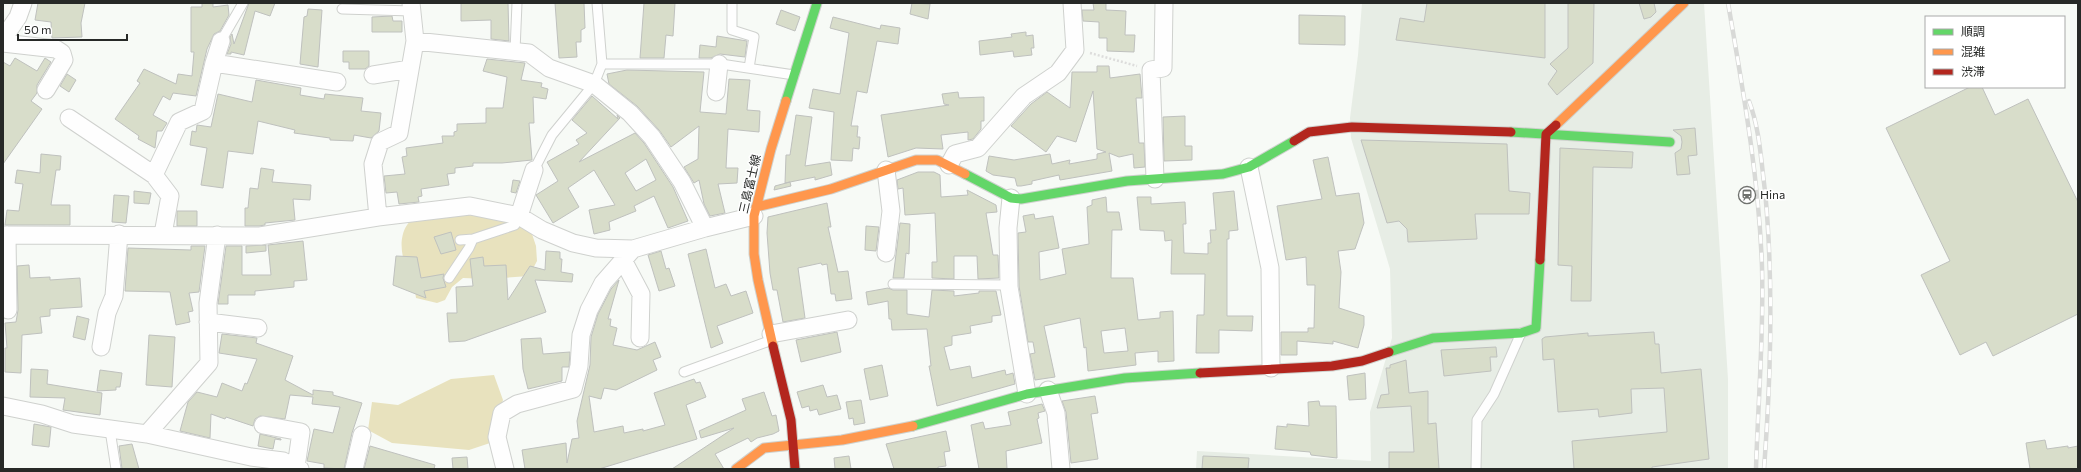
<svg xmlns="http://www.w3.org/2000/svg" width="2081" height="472" font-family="Commissioner,'Noto Sans JP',sans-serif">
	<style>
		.built { fill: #e7ede5 }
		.green { fill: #e8e2be }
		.building { fill: #d8ddca; stroke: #bfc1be; fill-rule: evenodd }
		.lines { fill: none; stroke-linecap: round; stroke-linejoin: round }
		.lane-casing { stroke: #cfd1ce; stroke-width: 11 }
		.street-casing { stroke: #cfd1ce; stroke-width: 19 }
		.fast-casing { stroke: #cfd1ce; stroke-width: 11 }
		.slow-casing { stroke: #cfd1ce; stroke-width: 11 }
		.jam-casing { stroke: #cfd1ce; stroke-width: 11 }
		.path { stroke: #dddddc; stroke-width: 2.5; stroke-dasharray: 2 2; stroke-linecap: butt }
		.lane { stroke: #fefefe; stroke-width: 9 }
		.street { stroke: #fefefe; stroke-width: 17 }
		.fast { stroke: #63d668; stroke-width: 9 }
		.slow { stroke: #ff974d; stroke-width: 9 }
		.jam { stroke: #b3261e; stroke-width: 9 }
		.rail-casing { stroke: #d8d9d7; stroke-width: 4.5 }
		.rail { stroke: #fff; stroke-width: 3; stroke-dasharray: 9; stroke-linecap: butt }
		.labels { text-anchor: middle; stroke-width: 3; stroke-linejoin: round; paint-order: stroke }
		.street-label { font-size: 12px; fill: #272927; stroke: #fff }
		.poi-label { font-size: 12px; fill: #272927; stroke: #fff; text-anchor: start }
	</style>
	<rect width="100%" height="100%" fill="#f7faf6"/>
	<path class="built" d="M1362 3H1704L1728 379V469H1196L1197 451 1371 461 1370 412 1392 338 1390 269 1351 138 1350 118 1358 55Z"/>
	<path class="green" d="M452 211 474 216 488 214 514 221 532 234 536 246 537 261 529 276 488 279 463 278 452 287 445 300 437 303 416 298C415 283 407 272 403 257 399 240 403 220 422 214 431 211 443 212 452 211Z
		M494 375 503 400 490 443 469 450 392 443 368 430 372 402 398 405 451 379Z"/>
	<path class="building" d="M38 3H85L81 23 82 37 52 38 51 22 35 20Z
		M202 3H213V7L228 5 229 15 220 31 214 34 207 49 196 96 173 93 170 100 163 96 153 115 167 123 162 131H157L155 148 138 139 139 136 115 119 140 83 137 81 144 69 176 84 178 74 192 76 194 52H191V7H202Z
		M249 3H275L270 16 255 11 244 55 231 52V54H227L231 44 230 37 232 34 234 44Z
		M461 3H508L509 41 491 39V20L461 21Z
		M555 3H584L585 28 581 30V42H576L577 57 559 58Z
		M644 3H675L673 36 666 35 664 58H640Z
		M912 3 930 4 928 19 910 14Z
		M1093 3H1106V10L1126 11 1125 35H1135L1134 52 1107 51V38H1099V22L1083 21 1082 10H1094Z
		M1427 3H1545V58L1396 40 1400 18 1424 22Z
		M1568 3H1594L1593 63 1557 95 1548 84 1557 71 1550 64 1568 48Z
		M1639 3H1654L1656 12 1651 17 1644 19Z
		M308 9 322 10 318 67 300 64 304 17 307 16Z
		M781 10 800 17 795 31 776 24Z
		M1299 15 1345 16V45L1299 44Z
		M392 16 393 21H402V32H372V17Z
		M833 17 880 29 881 25 900 28 898 44 877 41 867 93 857 91 851 126H858L857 137H860L859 149 853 148 852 161 831 160 834 112 809 108 813 89 840 94 849 33 830 28Z
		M1026 32V36L1033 35 1034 48H1031L1032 55 1014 57 1013 51 980 55 979 41 1012 37 1011 34Z
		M717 36 747 41 745 57 720 54 711 58H699L700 45 716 47Z
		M343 51H369V66L365 69H349V62H343Z
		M15 58 37 71 45 58 51 62 37 85V93L31 101 42 109 3 164V62L10 66Z
		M487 59 525 63 521 80 542 83 541 87 548 89 546 99 533 97 534 123H529L532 160 502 163H473V166L455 168V173L447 174 449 185 421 189 422 196 418 197 419 202 399 204 397 192 386 193 384 176 405 174 402 157 407 156 406 148 443 143 442 136H454V132L457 131V124L486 123V108H503L507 77 483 71Z
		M1097 66H1109L1110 78 1140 74 1142 98H1136L1139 143H1144L1145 167 1134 168 1133 154 1119 157 1109 153 1112 171 1060 180 1059 175 1032 181V184L1021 186H1017L1015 178 993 175 986 171 989 156 1014 160 1050 154 1052 164 1070 160 1069 164 1097 159V154L1106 152 1097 149 1093 91 1076 142 1057 136 1046 152 1011 126 1031 104 1047 92 1070 108 1072 72H1097Z
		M627 70 704 72 700 112 726 114 729 79 750 80 747 110 760 111 759 132 728 129 726 168H738L737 183 718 184 725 213 710 216 704 204 699 180 694 183 684 167 698 159 699 126 671 147 659 130 637 106 609 84 607 74Z
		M67 74 76 80 69 92 60 86Z
		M256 80 301 88 300 95 324 99 325 94 363 98 361 111 381 113 379 131 371 138 354 135 353 141 330 140V138L294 133 295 130 258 121 253 154 228 151 223 188 201 185 207 148 190 145 192 131 196 132 197 125 211 127 218 94 252 102Z
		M1970 87H1982L1995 115 2028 99 2078 202V314L1993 356 1986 342 1960 355 1921 275 1950 261 1886 128Z
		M958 92 959 98 984 97V121H981V129L973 139 968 140V132L941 135 943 149 916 148 888 157 881 115 949 105 944 104 942 94Z
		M592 96 618 119 617 115 620 118 579 162 635 133 644 143 673 187 688 221 668 228 654 196 634 206 636 211 609 222 610 230 594 234 589 210 615 205 594 170 568 188 579 207 553 223 536 195 558 181 547 162 579 144 576 140 587 133 572 120ZM646 159 656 180 636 191 625 173Z
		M796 115 812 117 805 166 830 162 832 175 815 180V177L785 183 786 155H790Z
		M1185 116V146H1192V160L1164 161 1163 117Z
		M1695 128 1697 155 1688 156 1690 174 1677 175 1675 153 1681 149 1682 142 1681 136 1673 130Z
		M1361 140 1507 144 1509 191 1530 193 1529 214H1475L1477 239 1408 242 1407 229 1399 221 1387 223Z
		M1560 148 1633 152 1632 168 1593 167 1591 301H1571L1572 266 1558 265Z
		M41 154 61 156 60 170H56L51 205H70V225H5L7 210 19 211 23 184 15 183 17 170 40 173Z
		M1328 157 1336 196 1359 193 1364 223 1355 249 1338 251 1341 272 1339 308 1364 316V325L1358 348 1333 341V344L1297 341V355H1281V332H1308V328H1314L1315 285H1307L1306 257 1286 260 1277 206 1322 199 1313 160Z
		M261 168 274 170 272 182 311 185 310 200 293 199 295 220 265 223V225L259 226H245V208H248L250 188 258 189Z
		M918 172H934L940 175 941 197 968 195 967 190 996 205 997 212 986 213 993 255H998L999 278 978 279 977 256H954V279L932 278V262H937L935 213 905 215 903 188 898 189 897 180Z
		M513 180 520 181 516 193 511 192Z
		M790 182 791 186 774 190 775 186Z
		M134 191 151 193 149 204 134 203Z
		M1234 191 1238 230 1229 231V239H1227V316H1253L1252 331 1219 330V353H1196L1197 315H1204L1205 274H1171L1172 240 1165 241 1164 231 1140 230 1137 197H1151V204L1185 202 1186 224H1183L1184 253 1208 254V243H1211L1210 230H1216L1213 193Z
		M114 195 129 196 126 223 112 222Z
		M1106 197 1107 212H1119L1122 230H1112L1111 278H1133L1138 320 1160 318V312L1173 311 1174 361 1158 362V351L1135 353 1136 365 1088 371 1086 347 1084 348 1080 318 1044 326 1055 377 1035 380 1030 354 1035 353 1033 342H1028L1019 286 1018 233 1026 232 1023 216 1034 214 1035 219 1053 216 1059 248 1039 252 1040 280 1066 274 1062 249 1089 244 1087 207 1092 205V200ZM1125 328 1128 351 1104 353 1101 331Z
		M827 203 831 227H828L838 272 848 271 852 299 836 301 835 294H831L827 264 822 265 821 263 798 268 805 318 783 322 777 290H773L770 273 767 233 768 217Z
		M177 211H197V226H177Z
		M900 223 910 224 909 254 906 253 904 278H893Z
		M866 226 879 227 876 251 865 250Z
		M451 232 456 250 441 254 434 237Z
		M303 241 307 280 294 281V287L255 291V295H228V304H218L226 246H242V275H271L268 245Z
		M266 245V251L246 253V246Z
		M191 246H205L199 292 189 293 193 311 188 312 190 322 176 325 170 292 125 291 128 248 191 250Z
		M706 249 715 288 726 284 731 296 746 291 753 313 717 326 723 343 711 348 688 254Z
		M546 251 560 252V259H562L561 272 573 274 572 282 535 280 546 312 465 341 449 342 447 313H457L456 287 473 286 470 259 483 257 484 266 506 265 508 300 530 266 545 270Z
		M661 251 666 269 669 268 675 286 659 291 648 255Z
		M396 256 417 257 421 278 444 274 443 278 446 287 424 291 426 298 393 285Z
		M29 265 30 278 50 277V280L80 278 82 307 50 309V316L40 317 42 333 22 335 21 373 5 372V348H7L5 323 16 322 18 310 17 266Z
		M619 280 608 319H611L610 326 617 328 613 345 637 350 655 342 661 357 653 360 657 370 616 390 604 388 601 399 589 396 594 432 623 426 624 433 643 429V431L665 425 654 393 694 379 696 383 700 382 706 397 686 405 697 439 599 469H525L522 450 566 443 567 463 572 439 579 438 577 421 590 365 591 337 598 314 611 289Z
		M888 288 893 290H907V314L929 317 932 290 954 291V296L979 293V291H996L1001 315 992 316V322L970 326 971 333 952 336V345L944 347 950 370 970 366 972 378 1005 370 1006 375 1013 373 1015 384 937 406 929 366H931L927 329 892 330 891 319H889L888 301 868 305 866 292Z
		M77 316 89 319 85 340 73 337Z
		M837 332 841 352 801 362 796 340Z
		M1654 332 1655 344H1659L1661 373 1701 369 1709 459 1652 467V469H1574L1572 441 1667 432 1664 388 1631 389 1632 413 1599 417 1598 409 1558 412 1554 359 1543 360 1542 339 1545 337 1588 333V336Z
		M222 334 257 338 256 343 293 356 285 380 313 395V390L333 392V395L362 403 352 433 344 469 324 468V464L307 461 314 429 333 433 340 407 312 404 313 397 290 395 285 419 260 416 255 419 253 426 226 417 225 419 211 414 210 438 180 431 188 402 197 392 217 397 222 383 242 391 245 383 247 384 257 359 219 353Z
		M149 335 175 337 172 387 146 385Z
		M541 338 543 354 570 352 569 367H562V381L528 389 523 369 521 339Z
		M1496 347 1497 357H1490L1491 371 1444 376 1441 350Z
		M1406 360 1409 393 1428 391V424L1436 423 1439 469H1389V452H1414L1411 406 1377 408 1381 395 1389 394 1386 368H1390V365Z
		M882 365 888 396 870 400 864 369Z
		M31 369 48 370 47 384 102 393 100 415 63 410 65 398 30 397Z
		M100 370 122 373 120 387H116V390L97 391Z
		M1365 373 1366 399 1349 400 1347 376Z
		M823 385 827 397 837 395 841 409 819 415 817 409 810 411 809 406 802 408 797 392Z
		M764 392 772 416 776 415 779 431 773 434 757 438 751 442 748 438 715 454 724 469H672L734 428 701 438 699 431 746 410 742 399Z
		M1095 396 1098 413 1091 414 1098 459 1071 463 1066 412 1062 401Z
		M861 400 865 423 854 425 853 418 849 419 846 402Z
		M1319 401 1320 406H1336L1337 458 1311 455 1310 452 1275 449 1277 426 1287 427V424L1309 426 1308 402Z
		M1042 404 1045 411 1038 413 1039 418 1037 419 1042 443 1006 451 1007 469H979L971 425 983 422 985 429 1011 425 1008 412Z
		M34 424 51 427 49 447 32 445Z
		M946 431 950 451 944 452 946 466 938 467V469H894L886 444Z
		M260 434 281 439V440L275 439 273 449 258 446Z
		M2045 440 2047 449 2068 446V448L2078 446V469H2030L2026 443Z
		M132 444 139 469H122L119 446Z
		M370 446 435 465 434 469H364Z
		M849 456 851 469H835L834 458Z
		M1203 456 1249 458 1248 469H1202Z
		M467 457 468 469H453L452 458Z"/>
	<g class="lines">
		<g class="lane-casing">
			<path id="lane" d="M732 3V30L754 37 749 68
				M342 9 412 11
				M221 41 243 3
				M515 51 517 3
				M602 64H721L794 75
				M534 170 552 135 594 84 602 64 597 3
				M460 240 473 239
				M449 278 469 248 473 239 515 225 519 216
				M893 284 1009 285
				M684 372 772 340
				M110 430 116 469
				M1476 469 1477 420 1494 394 1521 333"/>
		</g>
		<g class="street-casing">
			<path id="street" d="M3 39 18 17 23 3
				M415 41 529 53 549 68 594 84 630 113 652 137 682 182 705 228
				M3 43 56 49 62 53 64 60 46 90
				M214 63 337 82
				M373 75 410 69
				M716 92 719 64
				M69 118 154 175
				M949 165 955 154 978 148 1024 96 1058 73 1075 50 1072 3
				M1249 167 1270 268 1271 368
				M1155 179 1151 70 1163 68 1164 3
				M1011 198 1008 228 1009 287 1027 394
				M519 216 534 170
				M378 217 373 164 380 142 399 133 415 41 411 3
				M163 234 170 196 154 175 179 122 203 111 214 63 221 41
				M3 235 260 236 378 217 470 206 519 216 542 230 573 243 596 248 633 249 705 228 754 216
				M7 235 8 310
				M886 253 891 211 886 170
				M623 260 641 294 640 338
				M208 322 258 328
				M771 334 848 320
				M101 347 107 313 114 296 119 234
				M1048 390 1056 413 1061 469
				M3 406 42 414 73 424 147 434 251 457 283 461 300 469
				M263 425 301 432 296 467
				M147 434 209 363 208 303 217 235
				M354 469 362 435
				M505 469 497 437 502 413 517 404 573 389 579 366 581 335 589 310 603 283 633 249"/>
		</g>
		<g class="fast-casing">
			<path id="fast" d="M786 101 817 3
				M1511 132 1670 142
				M965 174 1011 198 1021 199 1127 181 1223 174 1249 167 1294 141
				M1389 352 1433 338 1521 333 1536 328 1540 260
				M913 426 1027 394 1125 378 1200 373"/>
		</g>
		<g class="slow-casing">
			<path id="slow" d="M1556 125 1684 3
				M756 207 831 189 916 160H937L965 174
				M773 346 758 280 754 254V216L771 149 786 101
				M736 469 764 448 842 440 913 426"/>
		</g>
		<g class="jam-casing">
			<path id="jam" d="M1294 141 1309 132 1352 127 1511 132
				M1540 260 1546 134 1556 125
				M773 346 791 420 795 469
				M1200 373 1332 366 1362 361 1389 352"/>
		</g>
		<path class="path" d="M1090 53 1137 66"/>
		<use href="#lane" class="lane"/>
		<use href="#street" class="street"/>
		<use href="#fast" class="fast"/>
		<use href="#slow" class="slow"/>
		<use href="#jam" class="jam"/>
		<g class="rail-casing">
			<path id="rail" d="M1728 3C1743 90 1759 178 1762 267 1764 334 1758 401 1756 469
				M1749 101C1760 130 1761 161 1765 191 1774 284 1771 376 1764 469"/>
		</g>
		<use href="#rail" class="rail"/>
	</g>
	<defs>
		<g id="station-ring" transform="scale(0.9)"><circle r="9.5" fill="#fff" stroke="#70726f" stroke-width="1.5"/><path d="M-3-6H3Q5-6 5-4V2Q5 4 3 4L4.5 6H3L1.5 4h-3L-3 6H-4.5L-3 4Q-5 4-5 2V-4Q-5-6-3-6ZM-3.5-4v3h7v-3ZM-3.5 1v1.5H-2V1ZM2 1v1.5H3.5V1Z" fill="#70726f"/></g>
	</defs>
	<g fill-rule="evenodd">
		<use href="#station-ring" x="1747" y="195"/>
	</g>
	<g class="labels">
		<g class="street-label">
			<text transform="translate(750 184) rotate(-77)" y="4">三島富士線</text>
		</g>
		<g class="poi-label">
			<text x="1760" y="199">Hina</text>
		</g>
	</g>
	<rect width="2081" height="472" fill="none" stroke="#272927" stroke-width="8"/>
	<rect x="1925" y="16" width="140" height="72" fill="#ffffff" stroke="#a9a9a9"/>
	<rect x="1933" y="29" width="20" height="6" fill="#63d668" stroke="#a9a9a9"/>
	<text x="1961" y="36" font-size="12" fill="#272927">順調</text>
	<rect x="1933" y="49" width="20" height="6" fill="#ff974d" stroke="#a9a9a9"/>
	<text x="1961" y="56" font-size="12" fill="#272927">混雑</text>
	<rect x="1933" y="69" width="20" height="6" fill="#b3261e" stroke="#a9a9a9"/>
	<text x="1961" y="76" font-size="12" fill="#272927">渋滞</text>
	<path d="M18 34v6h109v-6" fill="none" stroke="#272927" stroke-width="2"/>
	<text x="24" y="34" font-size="12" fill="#272927" stroke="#ffffff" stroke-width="3" paint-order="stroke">50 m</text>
</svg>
